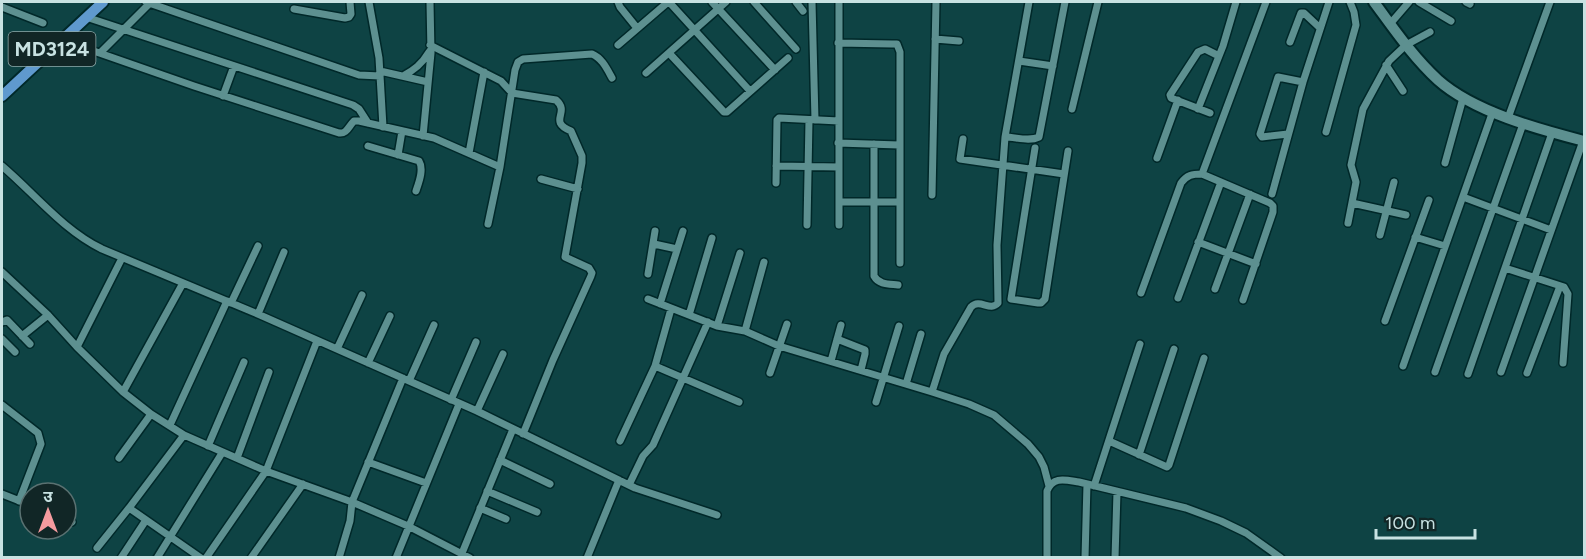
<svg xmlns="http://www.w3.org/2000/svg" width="1586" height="559" viewBox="0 0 1586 559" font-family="Figtree,'Noto Sans Devanagari',sans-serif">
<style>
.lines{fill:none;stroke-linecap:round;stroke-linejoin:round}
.minor-casing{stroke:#002829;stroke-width:10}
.secondary-casing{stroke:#002829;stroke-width:14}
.primary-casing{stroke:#002829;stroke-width:14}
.minor{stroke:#5d9090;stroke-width:7}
.secondary{stroke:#5d9090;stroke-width:10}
.primary{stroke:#5f99ce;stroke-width:10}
.labels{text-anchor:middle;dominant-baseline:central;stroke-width:6;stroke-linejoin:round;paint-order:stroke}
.shield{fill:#112626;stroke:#91aaaa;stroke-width:1.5}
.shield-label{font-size:20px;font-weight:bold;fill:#c8e2e2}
</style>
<rect width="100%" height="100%" fill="#0e4344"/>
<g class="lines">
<defs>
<path id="minor" d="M 146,2 L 359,75 L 380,76
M 369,2 L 379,58 L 383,127
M 618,2 L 620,7 L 637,28
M 669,2 L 750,91
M 712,2 L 775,70
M 754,2 L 796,49
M 796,2 L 803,11
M 812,2 L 815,120
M 839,2 L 839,225
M 1419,2 L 1451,21
M 1466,2 L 1470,4
M 2,7 L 43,23
M 294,9 L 345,18 L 349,17 L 351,14 L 350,2
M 86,17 L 353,105 L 359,109 L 368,123
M 1390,24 L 1409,2
M 935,39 L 959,41
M 62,40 L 194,86 L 339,133 C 347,134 348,127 354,121 L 359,121 L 434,138 L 500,167
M 1290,42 L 1301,13 L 1304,13 L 1320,28
M 838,43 L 892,44 L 897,44 L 900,52 L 900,263
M 430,45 L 501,81 L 512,93 L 556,100 C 571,113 547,121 571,131 L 582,156 L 582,163 L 565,257 L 589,268 L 592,273 L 591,276 L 553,360 L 523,434
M 618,45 L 668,2
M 100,53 L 150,3
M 669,53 L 724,112 L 727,112 L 788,58
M 1019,61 L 1053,66
M 1386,65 L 1403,91
M 380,71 L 428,82
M 646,73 L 726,2
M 403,76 C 414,70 422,64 429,52
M 223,96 L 234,66
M 1072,109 L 1098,2
M 1198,109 L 1223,46 L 1236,2
M 1210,113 L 1171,98 L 1170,95 L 1198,52 L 1205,49 L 1219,56
M 1508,118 L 1550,2
M 1326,132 L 1356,25 L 1354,12 L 1350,2
M 1288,134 L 1262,137 L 1260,134 L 1278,77 L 1303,82
M 423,136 L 431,53 L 430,2
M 1005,137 C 1016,137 1029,142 1039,137 L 1065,2
M 963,139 L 960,159 L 1064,174
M 838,143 L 899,145
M 874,144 L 874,276 C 879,285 889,284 898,285
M 368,146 L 419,161 C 424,169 419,182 416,191
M 1035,148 L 1011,299 L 1038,303 L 1041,303 L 1045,299 L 1068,151
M 469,153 L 484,72
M 398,155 L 402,131
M 1157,158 L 1178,100
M 1445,163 L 1463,98
M 2,166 C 35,194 63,230 102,249 L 260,315 L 477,411 L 635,488 L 717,515
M 776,166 L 839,167
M 1202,174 L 1266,2
M 541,179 L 578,189
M 776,183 L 777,120 L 779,118 L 839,121
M 1272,194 L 1303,82 L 1329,2
M 932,195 L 936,2
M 1463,197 L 1551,230
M 839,202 L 900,202
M 1352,203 L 1406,215
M 1348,223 L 1356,182 L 1351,165 L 1363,109 L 1389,61 L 1406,45 L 1430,32
M 488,224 L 500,167 L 515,70 L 518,62 L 523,59 L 592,54 C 602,58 607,69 612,78
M 807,225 L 809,120
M 1380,235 L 1394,182
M 1415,237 L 1445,246
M 1198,242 L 1256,264
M 654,244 L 677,249
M 1505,268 L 1564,287 L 1568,294 L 1563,363
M 2,272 L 48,315 L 77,347 L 123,392 L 151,414 L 184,435 L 266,471 L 352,502 L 408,526 L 470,558
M 648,274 L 655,231
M 1215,289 L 1250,194
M 1141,293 L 1181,183 C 1187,175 1192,174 1202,174 L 1270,203 L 1273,206 L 1273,212 L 1243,300
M 1178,298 L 1221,182
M 648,299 L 717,326 L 745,331 L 779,346 L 932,392 L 969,404 L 994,415 L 1028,444 L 1039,457 L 1044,467 L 1049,486
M 231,303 L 258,246
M 660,304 L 683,231
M 258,314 L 284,252
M 689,315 L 712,238
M 1385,321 L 1429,200
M 2,322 L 7,320 L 30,344
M 717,326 L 740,253
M 745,331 L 764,262
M 22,336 L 48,315
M 2,339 L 15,352
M 837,339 L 865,350 L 865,354 L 861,370
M 77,347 L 122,258
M 337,349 L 362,295
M 831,361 L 841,325
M 368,363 L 390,316
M 655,366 L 739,402
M 1403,366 L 1493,111
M 1435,372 L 1523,124
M 1501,372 L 1583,141
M 770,373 L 787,324
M 1527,373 L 1560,286
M 1468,374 L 1552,133
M 409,381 L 434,325
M 906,384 L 921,334
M 123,392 L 183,283
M 932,392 L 944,354 L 971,307 C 980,298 990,312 998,303 L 997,245 L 1005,137 L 1029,2
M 451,400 L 476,342
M 876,402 L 899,326
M 2,405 L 38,433 L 41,444 L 19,501
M 477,411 L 503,354
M 170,425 L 227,301
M 620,441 L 655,366 L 671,309
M 1109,441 L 1167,467 L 1169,465 L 1204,358
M 208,446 L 244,362
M 1139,455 L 1174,349
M 119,458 L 151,414
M 237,458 L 269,372
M 500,460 L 550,484
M 368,462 L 426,483
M 629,485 L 643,456 L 653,445 L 708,322
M 1094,486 L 1140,344
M 487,491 L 537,512
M 2,494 L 30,505
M 129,508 L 201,558
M 480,508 L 506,519
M 66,519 L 72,522
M 97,548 L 129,508 L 184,435
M 121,558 L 146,520
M 157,558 L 222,453
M 206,558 L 266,471 L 317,341
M 251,558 L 303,484
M 339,558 L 350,521 L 352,502 L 403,378
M 396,558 L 459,404
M 460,558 L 513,429
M 587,558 L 619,480
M 1047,558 L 1047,491 C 1053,476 1065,480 1079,482 L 1186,508 L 1221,521 L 1246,533 L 1281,558
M 1085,558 L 1087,484
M 1115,558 L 1117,492"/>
<path id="secondary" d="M 1374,2 C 1394,29 1413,57 1438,80 C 1474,112 1538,129 1584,141"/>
<path id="primary" d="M 2,96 L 103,2"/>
</defs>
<!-- minor casing -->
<use href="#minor" class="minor-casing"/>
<!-- secondary casing -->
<use href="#secondary" class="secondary-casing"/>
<!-- primary casing -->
<use href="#primary" class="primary-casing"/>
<!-- minor -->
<use href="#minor" class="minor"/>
<!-- secondary -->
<use href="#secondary" class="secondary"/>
<!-- primary -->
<use href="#primary" class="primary"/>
</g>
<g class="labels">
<!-- shield labels -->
<rect class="shield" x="8.5" y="32" width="87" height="34" rx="4.5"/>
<g class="shield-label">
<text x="52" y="49">MD3124</text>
</g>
</g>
<!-- border -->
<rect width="1586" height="559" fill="none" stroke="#c8e2e2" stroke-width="6"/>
<!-- north arrow -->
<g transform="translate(48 511)"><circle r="28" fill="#112626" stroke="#5a7171" stroke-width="1.5"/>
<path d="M0-4.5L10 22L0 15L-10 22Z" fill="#f59b9f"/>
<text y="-9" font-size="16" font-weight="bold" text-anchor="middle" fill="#c8e2e2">उ</text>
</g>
<!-- scale -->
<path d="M1376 529v9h99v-9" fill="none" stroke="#c8e2e2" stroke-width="3"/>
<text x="1385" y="529" font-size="18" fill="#c8e2e2" stroke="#112626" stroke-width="4.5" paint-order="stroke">100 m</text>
</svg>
